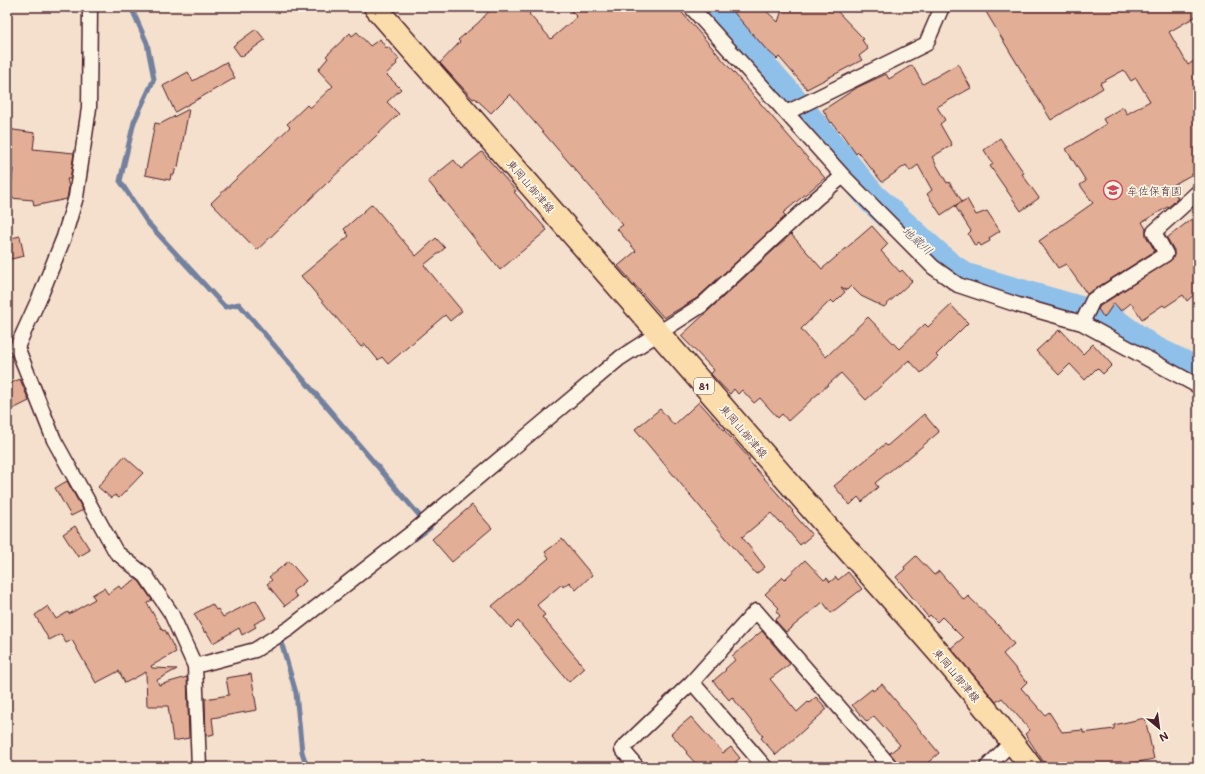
<svg xmlns="http://www.w3.org/2000/svg" width="1205" height="774" viewBox="0 0 1205 774" font-family="Mali,'Klee One',sans-serif">
<style>
.lines{fill:none;stroke-linecap:round;stroke-linejoin:round}
.stream{stroke:#73809e;stroke-width:5}
.river{stroke:#8ec0ea;stroke-width:31}
.building{fill:#e2ae95;stroke:#4a1f2b}
.minor-casing{stroke:#4a1f2b;stroke-width:17}
.primary-casing{stroke:#4a1f2b;stroke-width:25}
.minor{stroke:#fcf5e5;stroke-width:14}
.primary{stroke:#fbddab;stroke-width:22}
.labels{text-anchor:middle;dominant-baseline:central;stroke-width:3.5;stroke-linejoin:round;paint-order:stroke}
.shield{fill:#fcf5e5;stroke:#7f5f63;stroke-width:1}
.shield-label{font-size:10px;font-weight:bold;fill:#4a1f2b}
.street-label{font-size:11px;fill:#4a1f2b;stroke:#fcf5e5}
.poi-label{font-size:11px;fill:#4a1f2b;stroke:#fcf5e5;text-anchor:start}
.water-label{font-size:12px;font-style:italic;fill:#5e4f64;stroke:#fcf5e5}
</style>
<rect width="100%" height="100%" fill="#f4e0cd"/>
<filter id="ink" filterUnits="userSpaceOnUse"><feTurbulence type="fractalNoise" baseFrequency=".025" numOctaves="2"/><feDisplacementMap in="SourceGraphic" scale="8" xChannelSelector="R" yChannelSelector="G"/><feConvolveMatrix kernelMatrix="1 2 1 2 8 2 1 2 1" color-interpolation-filters="sRGB"/></filter>
<g filter="url(#ink)">
<g class="lines">
<!-- stream -->
<path class="stream" d="M 131,7 L 147,43 L 154,79 L 134,122 L 120,181 L 147,222 L 225,307 L 239,304 L 430,528 L 415,539
M 286,638 L 281,641 L 296,693 L 302,752 L 307,767"/>
<!-- river -->
<path class="river" d="M 708,7 L 789,97 L 872,198 L 947,266 L 964,278 L 1109,320 L 1151,350 L 1198,373"/>
</g>
<!-- building -->
<path class="building" d="M 493,7 L 536,7 L 529,14 L 551,39 L 577,17 L 567,7 L 677,7 L 825,178 L 783,213 L 786,216 L 697,298 L 664,318 L 618,266 L 636,251 L 617,229 L 623,225 L 510,94 L 491,113 L 475,98 L 473,99 L 440,63 L 460,42 L 458,40 L 478,23 Z
M 729,7 L 762,7 L 778,22 L 783,7 L 833,7 L 864,39 L 862,40 L 868,49 L 859,56 L 862,60 L 807,89 L 779,57 L 777,59 L 765,48 Z
M 983,7 L 1120,7 L 1123,12 L 1130,7 L 1198,7 L 1198,15 L 1169,32 L 1188,65 L 1198,58 L 1198,171 L 1173,185 L 1177,193 L 1175,194 L 1178,198 L 1171,205 L 1142,222 L 1146,229 L 1146,236 L 1155,251 L 1087,294 L 1066,264 L 1058,268 L 1039,241 L 1093,203 L 1080,185 L 1086,181 L 1066,149 L 1106,124 L 1103,119 L 1123,107 L 1127,114 L 1150,101 L 1136,78 L 1131,81 L 1124,70 L 1100,83 L 1103,88 L 1051,120 Z
M 256,29 L 265,40 L 241,57 L 233,46 Z
M 357,32 L 370,46 L 380,39 L 386,48 L 388,47 L 399,59 L 396,62 L 397,64 L 386,74 L 401,89 L 387,102 L 399,114 L 257,250 L 211,203 L 290,127 L 287,124 L 307,105 L 310,108 L 333,86 L 318,70 L 328,58 L 326,56 L 350,33 L 352,36 Z
M 226,62 L 235,78 L 175,112 L 163,86 L 188,72 L 193,81 Z
M 958,64 L 971,88 L 937,107 L 945,120 L 940,124 L 952,145 L 932,157 L 947,183 L 949,182 L 962,201 L 941,215 L 927,194 L 932,190 L 918,165 L 910,171 L 906,165 L 882,182 L 858,152 L 856,154 L 839,130 L 838,131 L 832,122 L 831,123 L 823,110 L 858,87 L 886,74 L 889,79 L 912,65 L 923,84 Z
M 189,109 L 178,167 L 176,166 L 174,175 L 171,174 L 170,180 L 145,175 L 155,123 L 160,124 Z
M 7,129 L 35,133 L 33,149 L 74,153 L 70,179 L 67,179 L 69,187 L 67,199 L 34,206 L 33,200 L 10,198 L 13,169 L 7,170 Z
M 1000,138 L 1024,173 L 1022,174 L 1039,198 L 1021,211 L 990,166 L 993,164 L 984,150 Z
M 482,152 L 516,191 L 514,192 L 547,230 L 500,270 L 428,181 L 454,160 L 461,169 Z
M 967,199 L 976,215 L 987,211 L 1000,231 L 989,238 L 990,241 L 981,246 L 979,243 L 975,246 L 968,234 L 971,231 L 955,206 Z
M 372,204 L 416,256 L 436,238 L 445,248 L 424,265 L 462,311 L 450,321 L 445,315 L 388,364 L 382,357 L 378,360 L 365,344 L 361,347 L 301,276 L 349,236 L 344,229 Z
M 1198,214 L 1198,291 L 1187,301 L 1183,295 L 1165,307 L 1163,305 L 1142,319 L 1131,303 L 1121,311 L 1114,303 L 1104,318 L 1098,309 L 1100,306 L 1173,258 L 1174,254 L 1174,250 L 1167,238 Z
M 872,226 L 888,244 L 881,251 L 900,272 L 902,270 L 912,281 L 884,307 L 861,296 L 851,286 L 847,290 L 841,287 L 845,292 L 834,303 L 831,300 L 801,329 L 826,357 L 868,317 L 899,349 L 925,324 L 928,327 L 951,305 L 968,323 L 936,355 L 938,357 L 921,373 L 909,360 L 866,400 L 841,373 L 788,421 L 782,414 L 778,418 L 760,398 L 754,403 L 742,390 L 738,394 L 734,389 L 730,394 L 711,374 L 714,370 L 681,336 L 791,234 L 822,269 Z
M 20,236 L 24,256 L 7,260 L 7,239 Z
M 1059,330 L 1060,332 L 1061,330 L 1083,354 L 1093,344 L 1112,365 L 1103,374 L 1097,368 L 1085,380 L 1070,364 L 1059,375 L 1036,351 Z
M 20,379 L 29,401 L 7,412 L 7,385 Z
M 699,402 L 750,459 L 748,460 L 793,511 L 792,512 L 812,535 L 800,545 L 781,522 L 780,523 L 771,513 L 742,537 L 765,567 L 756,574 L 635,429 L 660,409 L 674,425 Z
M 924,414 L 939,432 L 906,460 L 905,459 L 875,483 L 878,487 L 862,502 L 858,497 L 850,505 L 834,486 L 885,444 L 887,446 Z
M 124,456 L 143,473 L 119,498 L 115,495 L 111,498 L 98,487 Z
M 67,481 L 83,510 L 71,516 L 55,488 Z
M 472,505 L 492,528 L 452,562 L 432,539 Z
M 75,526 L 90,550 L 78,557 L 63,534 Z
M 562,539 L 592,575 L 576,590 L 569,582 L 563,587 L 562,584 L 537,605 L 545,615 L 542,617 L 585,668 L 569,682 L 518,621 L 511,628 L 492,606 L 549,558 L 545,552 Z
M 916,556 L 934,575 L 939,571 L 964,600 L 968,596 L 998,625 L 1014,644 L 1003,654 L 1027,682 L 1021,688 L 1045,715 L 1049,712 L 1062,732 L 1083,730 L 1083,733 L 1114,729 L 1114,725 L 1145,718 L 1154,759 L 1133,763 L 1134,767 L 1047,767 L 1025,734 L 1030,730 L 1002,698 L 996,702 L 951,648 L 963,638 L 942,617 L 937,622 L 930,615 L 928,617 L 896,577 L 905,569 L 904,567 Z
M 805,560 L 824,580 L 827,578 L 830,582 L 836,577 L 838,580 L 848,572 L 862,589 L 831,613 L 823,602 L 786,632 L 775,620 L 780,616 L 776,611 L 779,608 L 765,594 L 783,577 L 785,579 Z
M 289,561 L 306,581 L 293,591 L 297,597 L 285,606 L 267,584 L 272,580 L 269,577 Z
M 136,579 L 139,581 L 152,600 L 147,603 L 163,631 L 165,630 L 176,652 L 151,666 L 152,668 L 177,669 L 157,680 L 159,685 L 187,677 L 189,738 L 173,741 L 168,706 L 147,706 L 146,672 L 125,683 L 119,671 L 96,683 L 72,640 L 66,643 L 61,634 L 49,640 L 35,615 L 48,606 L 56,619 L 68,612 L 69,614 L 95,599 L 92,595 L 104,588 L 108,594 L 119,586 L 121,589 Z
M 256,600 L 266,618 L 254,624 L 256,627 L 242,635 L 239,628 L 213,643 L 206,631 L 205,633 L 194,614 L 212,604 L 216,610 L 218,609 L 223,617 Z
M 762,631 L 790,664 L 770,679 L 797,712 L 808,702 L 809,703 L 816,697 L 827,709 L 776,755 L 761,738 L 763,736 L 732,697 L 729,700 L 713,681 L 726,670 L 725,669 L 735,660 L 732,656 Z
M 251,674 L 257,710 L 212,718 L 214,734 L 206,736 L 205,699 L 229,695 L 226,678 Z
M 882,684 L 939,753 L 923,767 L 901,767 L 890,753 L 900,745 L 874,716 L 867,722 L 852,705 L 872,689 L 873,691 Z
M 691,717 L 723,753 L 731,747 L 740,758 L 733,764 L 735,767 L 699,767 L 686,753 L 687,752 L 671,734 Z"/>
<g class="lines">
<defs>
<path id="minor" d="M 90,7 L 89,108 L 76,197 L 64,237 L 42,292 L 17,347 L 54,440 L 116,552 L 146,576 L 171,613 L 195,666 L 199,767
M 691,7 L 843,176 L 933,267 L 958,285 L 1018,305 L 1082,323 L 1198,386
M 786,113 L 926,44 L 942,7
M 1082,323 L 1093,300 L 1166,254 L 1154,232 L 1198,192
M 195,666 L 255,650 L 290,628 L 414,531 L 620,358 L 702,305 L 817,198 L 843,176
M 692,682 L 765,767
M 637,767 L 622,749 L 692,682 L 756,611 L 891,767
M 987,767 L 1012,742"/>
<path id="primary" d="M 375,7 C 517,171 660,334 802,498 C 879,587 961,672 1031,767"/>
</defs>
<!-- minor casing -->
<use href="#minor" class="minor-casing"/>
<!-- primary casing -->
<use href="#primary" class="primary-casing"/>
<!-- minor -->
<use href="#minor" class="minor"/>
<!-- primary -->
<use href="#primary" class="primary"/>
</g>
</g>
<!-- icons -->
<defs>
<symbol id="school-ring" viewBox="-11 -11 22 22"><circle r="9.5" fill="#fcf5e5" stroke="#d1495b" stroke-width="1.5"/><path d="M0-5L7-2L0 1L-7-2ZM-4 1L0 2.5L4 1V4Q0 6-4 4Z" fill="#d1495b"/></symbol>
</defs>
<g fill-rule="evenodd">
<use href="#school-ring" x="1102" y="179" width="22" height="22"/>
</g>
<g class="labels">
<!-- shield labels -->
<rect class="shield" x="694" y="378" width="20" height="16" rx="3"/>
<g class="shield-label">
<text x="704" y="386">81</text>
</g>
<!-- street labels -->
<g class="street-label">
<text transform="translate(531 186) rotate(49)">東岡山御津線</text>
<text transform="translate(744 431) rotate(49)">東岡山御津線</text>
<text transform="translate(957 675) rotate(50)">東岡山御津線</text>
</g>
<!-- poi labels -->
<g class="poi-label">
<text x="1127" y="190">牟佐保育園</text>
</g>
<!-- water labels -->
<g class="water-label">
<text transform="translate(918 240) rotate(42)">地蔵川</text>
</g>
</g>
<!-- margin -->
<rect width="1205" height="774" fill="none" stroke="#fcf5e5" stroke-width="24"/>
<rect x="12" y="12" width="1181" height="750" fill="none" stroke="#4a1f2b" stroke-width="1.5" filter="url(#ink)"/>
<!-- north arrow -->
<g transform="translate(1159 728) rotate(151)" stroke="#fcf5e5" stroke-width="3" paint-order="stroke">
<path d="M0-3L7 15L0 10L-7 15Z" fill="#4a1f2b"/>
<text y="-6" font-size="11" font-weight="bold" text-anchor="middle" fill="#4a1f2b">N</text>
</g>
</svg>
